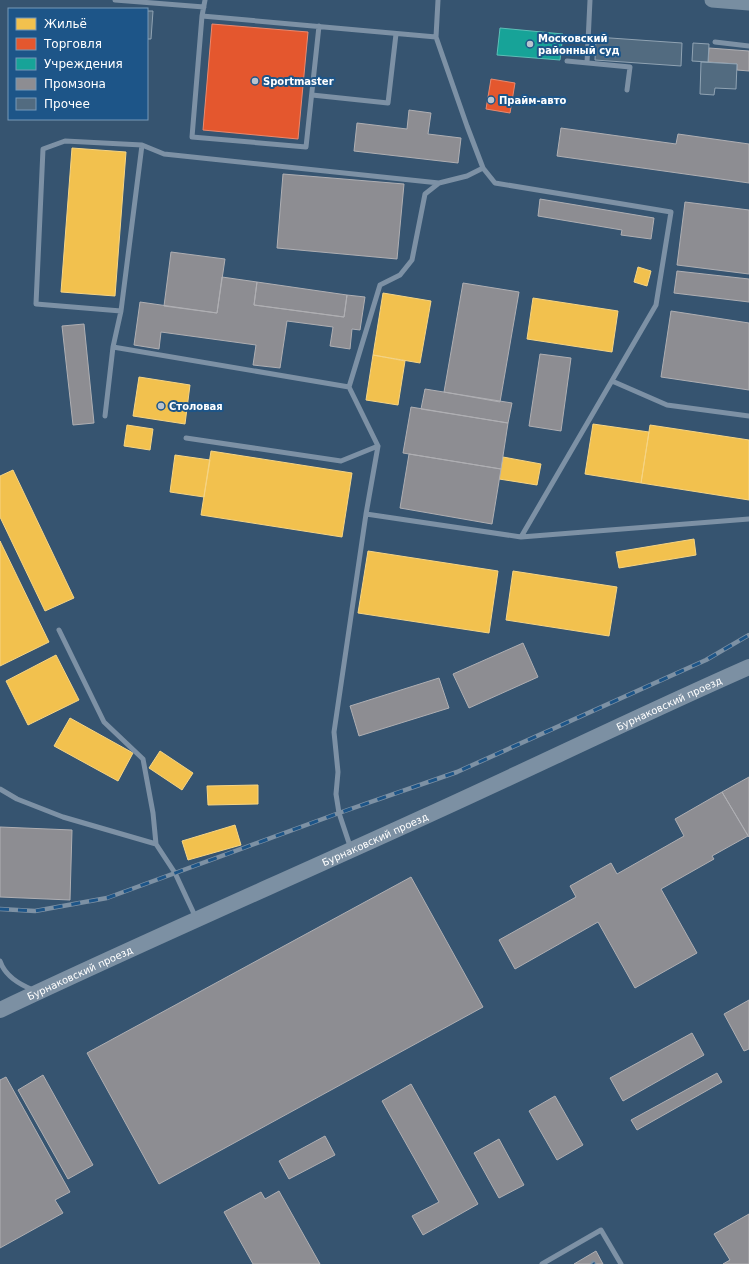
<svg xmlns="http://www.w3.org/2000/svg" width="749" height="1264" viewBox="0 0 749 1264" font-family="'DejaVu Sans',sans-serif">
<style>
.homes{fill:#f2c14e;stroke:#f6d483}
.shops{fill:#e4572e;stroke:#ec896d}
.public{fill:#17a398;stroke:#5dbfb7}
.industry{fill:#8d8d92;stroke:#afafb3}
.building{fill:#526b80;stroke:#90a3b3}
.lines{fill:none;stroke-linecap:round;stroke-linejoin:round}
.lane{stroke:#7d91a5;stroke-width:5}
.secondary{stroke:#788ea1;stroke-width:15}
.primary{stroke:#7c90a3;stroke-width:16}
.rail-casing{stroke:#7d91a4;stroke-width:4.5}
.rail{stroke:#1d5588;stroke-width:3;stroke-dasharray:9;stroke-linecap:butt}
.poi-dot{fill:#b9c3cd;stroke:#1d5588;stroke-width:1.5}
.labels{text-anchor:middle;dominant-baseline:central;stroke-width:4;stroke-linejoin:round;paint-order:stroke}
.poi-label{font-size:10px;font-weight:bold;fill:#fff;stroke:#1d5588;text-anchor:start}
.street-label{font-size:10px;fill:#fff;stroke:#1d5588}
</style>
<rect width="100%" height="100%" fill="#365470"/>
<!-- homes -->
<path class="homes" d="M 72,148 L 126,152 L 115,296 L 61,292 Z
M 638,267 L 651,271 L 647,286 L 634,282 Z
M 383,293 L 431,301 L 420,363 L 373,355 Z
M 533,298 L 618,311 L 612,352 L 527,339 Z
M 373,355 L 405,361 L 398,405 L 366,400 Z
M 139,377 L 190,385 L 185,424 L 133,416 Z
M 593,424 L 649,432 L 641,483 L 585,474 Z
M 127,425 L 153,429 L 150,450 L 124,446 Z
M 650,425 L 749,440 L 749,500 L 641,483 Z
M 211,451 L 352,473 L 342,537 L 201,515 Z
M 175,455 L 210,460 L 204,497 L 170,492 Z
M 503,457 L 541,464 L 537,485 L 499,479 Z
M 13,470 L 74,598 L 45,611 L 0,517 L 0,476 Z
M 694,539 L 696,555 L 619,568 L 616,552 Z
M 0,541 L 49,642 L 0,666 Z
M 368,551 L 498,571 L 489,633 L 358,613 Z
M 513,571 L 617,587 L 609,636 L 506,620 Z
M 56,655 L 79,700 L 28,725 L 6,681 Z
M 70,718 L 133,753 L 118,781 L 54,746 Z
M 160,751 L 193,773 L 182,790 L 149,768 Z
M 258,785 L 258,804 L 208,805 L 207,786 Z
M 235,825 L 241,845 L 188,860 L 182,841 Z"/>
<!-- shops -->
<path class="shops" d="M 212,24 L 308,32 L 298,139 L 203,130 Z
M 491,79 L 515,83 L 510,113 L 486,109 Z"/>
<!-- public -->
<path class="public" d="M 500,28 L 563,34 L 560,60 L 497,55 Z"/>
<!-- industry -->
<path class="industry" d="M 709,48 L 749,51 L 749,71 L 737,70 L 737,64 L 708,62 Z
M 409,110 L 431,113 L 428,134 L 461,138 L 458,163 L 354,151 L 357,123 L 407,129 Z
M 561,128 L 676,144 L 678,134 L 749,144 L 749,183 L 557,156 Z
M 283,174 L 404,184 L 397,259 L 277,248 Z
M 540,199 L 654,218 L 651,239 L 621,235 L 622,230 L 538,216 Z
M 685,202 L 749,210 L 749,274 L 677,265 Z
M 171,252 L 225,259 L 217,313 L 164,306 Z
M 677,271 L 749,279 L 749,302 L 674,293 Z
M 222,277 L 257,282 L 254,305 L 344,317 L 347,295 L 365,297 L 360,330 L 352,329 L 350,349 L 330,346 L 333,327 L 287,321 L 280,368 L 253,365 L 256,345 L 161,332 L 159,349 L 134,345 L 140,302 L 217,313 Z
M 257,282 L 347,295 L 344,317 L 254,305 Z
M 463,283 L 519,292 L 500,402 L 444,392 Z
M 671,311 L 749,323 L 749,390 L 661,377 Z
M 84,324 L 94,423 L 73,425 L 62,326 Z
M 540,354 L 571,358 L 561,431 L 529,426 Z
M 425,389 L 512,403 L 508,423 L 421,409 Z
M 411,407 L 508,423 L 501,469 L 403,453 Z
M 409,454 L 501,469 L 492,524 L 400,508 Z
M 523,643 L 538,677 L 469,708 L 453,674 Z
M 439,678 L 449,708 L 359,736 L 350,706 Z
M 749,777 L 749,837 L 722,792 Z
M 722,792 L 748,836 L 712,856 L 714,859 L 661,889 L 697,953 L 635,988 L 598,922 L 515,969 L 499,940 L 576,897 L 570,886 L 611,863 L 617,874 L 684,836 L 675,819 Z
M 0,827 L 72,830 L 70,900 L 0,897 Z
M 411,877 L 483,1007 L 159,1184 L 87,1053 Z
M 749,1000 L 749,1049 L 744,1051 L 724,1014 Z
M 692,1033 L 704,1055 L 623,1101 L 610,1078 Z
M 717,1073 L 722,1082 L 637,1130 L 631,1120 Z
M 43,1075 L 93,1165 L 68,1179 L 18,1090 Z
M 6,1077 L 70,1192 L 55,1200 L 63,1213 L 0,1248 L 0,1080 Z
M 411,1084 L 478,1204 L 423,1235 L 412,1216 L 439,1202 L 382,1101 Z
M 555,1096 L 583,1145 L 557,1160 L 529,1111 Z
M 325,1136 L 335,1155 L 289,1179 L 279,1161 Z
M 499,1139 L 524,1185 L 499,1198 L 474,1153 Z
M 279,1191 L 320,1264 L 253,1264 L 224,1212 L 261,1192 L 265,1199 Z
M 749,1214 L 749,1264 L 723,1264 L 730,1260 L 714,1234 Z
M 596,1251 L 603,1264 L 574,1264 Z"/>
<!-- building -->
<path class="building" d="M 147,11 L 153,11 L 151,39 L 147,39 Z
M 596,37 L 682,43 L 681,66 L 595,60 Z
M 693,43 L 709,44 L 708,62 L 692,61 Z
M 701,62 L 737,64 L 736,89 L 715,88 L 714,95 L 700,94 Z"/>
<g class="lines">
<!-- lane -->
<path class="lane" d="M 115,0 L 204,7
M 205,0 L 202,16 L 436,37
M 438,0 L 436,37 L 467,126 L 483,168 L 495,183 L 671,212 L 656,305 L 521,537 L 366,514 L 378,446 L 349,387 L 380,285 L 400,275 L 412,260 L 425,194 L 439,183 L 467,176 L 483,168
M 202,16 L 192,137 L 306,147 L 319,26
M 715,42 L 749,46
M 567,61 L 630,67 L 627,90
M 587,63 L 590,0
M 312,95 L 388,103 L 396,34
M 142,145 L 121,311 L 113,347 L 349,387
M 121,311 L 36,304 L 43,149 L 65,141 L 142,145 L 164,154 L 439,183
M 612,381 L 667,405 L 749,416
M 105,416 L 113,347
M 186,438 L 341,461 L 378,446
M 521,537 L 749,519
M 59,630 L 104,722 L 143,759 L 153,813 L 156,844
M 0,789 L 17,799 L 63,817 L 156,844 L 175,873 L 196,918
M 351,849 L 339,813 L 336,794 L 338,772 L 334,732 L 366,514
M 0,961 C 5,976 19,984 33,990
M 542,1264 L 601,1230 L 621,1264"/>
<!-- secondary -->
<path class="secondary" d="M 712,0 L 749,3"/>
<!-- primary -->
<path class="primary" id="s1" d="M 0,1010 C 141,943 284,881 426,816 C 534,767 640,715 749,667"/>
<defs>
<path id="rail" d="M 0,909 L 35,911 L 107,898 L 339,813 L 457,772 L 706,660 L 749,635
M 593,1263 L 594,1264"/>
</defs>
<!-- rail casing -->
<use href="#rail" class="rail-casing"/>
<!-- rail -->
<use href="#rail" class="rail"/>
</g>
<!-- markers -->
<g class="poi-dot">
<circle cx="530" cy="44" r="4"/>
<circle cx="255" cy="81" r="4"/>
<circle cx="491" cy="100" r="4"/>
<circle cx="161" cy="406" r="4"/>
</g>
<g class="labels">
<!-- poi labels -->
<g class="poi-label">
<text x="538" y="38">Московский<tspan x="538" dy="12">районный суд</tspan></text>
<text x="263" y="81">Sportmaster</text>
<text x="499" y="100">Прайм-авто</text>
<text x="169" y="406">Столовая</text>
</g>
<!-- street labels -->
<g class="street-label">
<text stroke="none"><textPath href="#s1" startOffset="736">Бурнаковский проезд</textPath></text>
<text stroke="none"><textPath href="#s1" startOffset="412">Бурнаковский проезд</textPath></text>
<text stroke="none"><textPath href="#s1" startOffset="88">Бурнаковский проезд</textPath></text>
</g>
</g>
<!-- legend -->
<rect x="8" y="8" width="140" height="112" fill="#1d5588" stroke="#7799b8"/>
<rect x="16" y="18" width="20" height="12" fill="#f2c14e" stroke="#7799b8"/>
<text x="44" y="28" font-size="12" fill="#ffffff">Жильё</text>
<rect x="16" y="38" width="20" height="12" fill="#e4572e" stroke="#7799b8"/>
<text x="44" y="48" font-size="12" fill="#ffffff">Торговля</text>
<rect x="16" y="58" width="20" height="12" fill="#17a398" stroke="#7799b8"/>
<text x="44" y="68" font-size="12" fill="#ffffff">Учреждения</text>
<rect x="16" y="78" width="20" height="12" fill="#8d8d92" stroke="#7799b8"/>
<text x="44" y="88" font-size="12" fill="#ffffff">Промзона</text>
<rect x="16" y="98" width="20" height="12" fill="#526b80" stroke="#7799b8"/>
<text x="44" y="108" font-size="12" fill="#ffffff">Прочее</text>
</svg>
